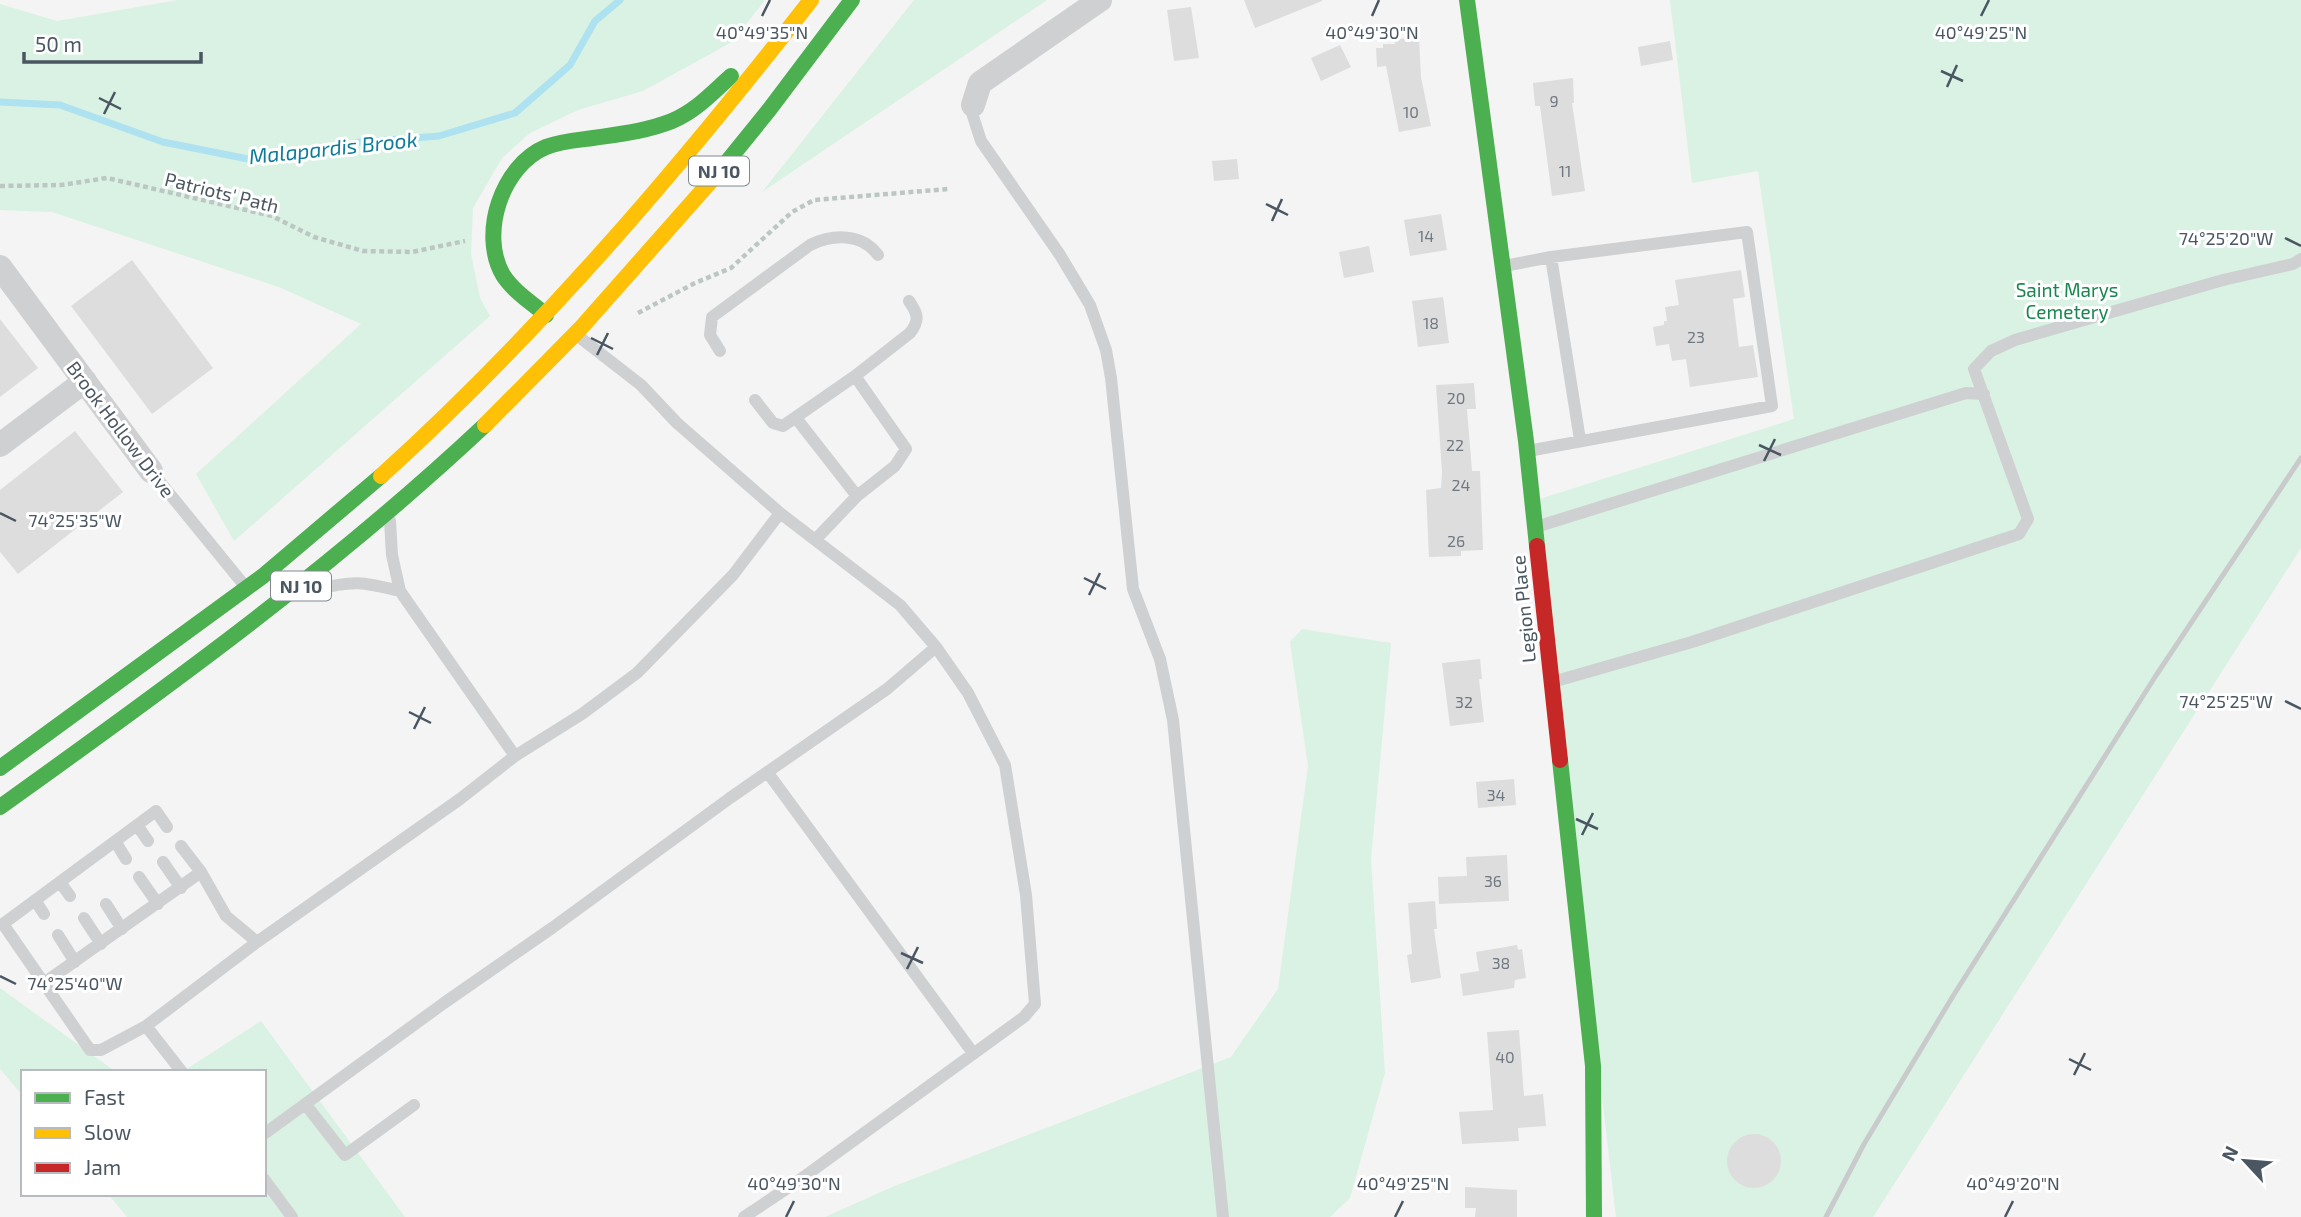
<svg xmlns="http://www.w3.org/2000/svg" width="2301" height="1217" viewBox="0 0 2301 1217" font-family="'Exo 2',sans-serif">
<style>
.green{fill:#d9f2e3}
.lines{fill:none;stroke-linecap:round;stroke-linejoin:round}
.stream{stroke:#aee2f0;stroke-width:7}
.building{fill:#ddddde}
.path{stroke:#bcc7c4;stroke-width:4.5;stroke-dasharray:5 3.5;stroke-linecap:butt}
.lane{stroke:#ced0d2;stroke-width:12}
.street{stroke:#ced0d2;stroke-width:24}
.fast{stroke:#4caf50;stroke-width:16}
.slow{stroke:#ffc107;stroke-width:16}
.jam{stroke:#c62828;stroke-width:16}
.rail{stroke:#c9cacc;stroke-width:5}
.ticks{fill:none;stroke:#4a5661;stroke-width:2.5}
.labels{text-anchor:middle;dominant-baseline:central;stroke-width:6;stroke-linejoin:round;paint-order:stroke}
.number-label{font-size:16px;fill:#707881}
.shield{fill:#fff;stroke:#808990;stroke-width:2}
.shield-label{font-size:18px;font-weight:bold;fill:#4a5661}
.street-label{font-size:19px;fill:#4a5661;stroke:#fff}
.park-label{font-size:19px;fill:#17864f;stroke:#fff}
.water-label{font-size:21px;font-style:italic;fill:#0c7c9b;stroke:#fff}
.ticks-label{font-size:18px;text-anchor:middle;fill:#4a5661;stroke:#fff;stroke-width:6;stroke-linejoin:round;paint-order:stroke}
</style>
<rect width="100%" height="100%" fill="#f4f4f4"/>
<!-- green -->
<path class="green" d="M 178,0 L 765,0 L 732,42 L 643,91 L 578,110 L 530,133 L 502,158 L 473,208 L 471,254 L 480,298 L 490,316 L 234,541 L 196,474 L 361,324 L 279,287 L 52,212 L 0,210 L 0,4 L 57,21 Z
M 914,0 L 1047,0 L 762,192 Z
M 1670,0 L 2301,0 L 2301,548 L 1873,1217 L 1616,1217 L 1555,690 L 1536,500 L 1794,419 L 1758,171 L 1692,183 Z
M 1302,629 L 1391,643 L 1371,859 L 1385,1073 L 1350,1198 L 1330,1217 L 825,1217 L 892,1187 L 1231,1057 L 1278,989 L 1308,766 L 1290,642 Z
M 0,988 L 116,1072 L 23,1072 L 23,1096 L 0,1069 Z
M 261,1021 L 405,1217 L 127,1217 L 108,1194 L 264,1194 L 264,1072 L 182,1072 Z"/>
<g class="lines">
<!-- stream -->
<path class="stream" d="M 0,102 L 60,105 L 163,142 L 253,160 L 361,142 L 439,136 L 515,113 L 570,65 L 595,21 L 620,0"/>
</g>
<!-- building -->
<path class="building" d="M 1244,0 L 1322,0 L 1322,1 L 1255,28 Z
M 1191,7 L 1199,58 L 1174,61 L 1167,10 Z
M 1419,38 L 1421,77 L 1431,126 L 1399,132 L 1386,66 L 1377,67 L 1376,48 L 1383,48 L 1383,44 L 1395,44 L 1394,39 Z
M 1670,41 L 1673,60 L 1641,66 L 1638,47 Z
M 1340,45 L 1351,67 L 1321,81 L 1311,58 Z
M 1573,78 L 1574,103 L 1572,103 L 1585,191 L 1552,196 L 1540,106 L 1535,106 L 1533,83 Z
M 1237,159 L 1239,179 L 1214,181 L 1212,161 Z
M 1441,214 L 1447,250 L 1410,256 L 1404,220 Z
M 1369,246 L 1374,272 L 1344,278 L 1339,252 Z
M 132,260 L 213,368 L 152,414 L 71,306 Z
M 1741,270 L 1745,297 L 1733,299 L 1739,347 L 1753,345 L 1758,377 L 1690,387 L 1686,359 L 1672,361 L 1669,344 L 1656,346 L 1653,327 L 1664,325 L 1664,321 L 1667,321 L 1665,307 L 1679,305 L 1675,280 Z
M 1443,297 L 1449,343 L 1418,347 L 1412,301 Z
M 0,319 L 38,368 L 0,397 Z
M 1474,383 L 1476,409 L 1467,409 L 1472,471 L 1480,471 L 1483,550 L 1461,551 L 1461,556 L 1429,557 L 1426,490 L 1441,488 L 1442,472 L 1436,385 Z
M 75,431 L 123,492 L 18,574 L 0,552 L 0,490 Z
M 1480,659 L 1482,679 L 1479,679 L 1484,722 L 1450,726 L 1442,663 Z
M 1514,779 L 1516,805 L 1478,808 L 1476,782 Z
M 1507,855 L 1509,901 L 1439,904 L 1438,877 L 1467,876 L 1466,857 Z
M 1435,901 L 1437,929 L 1434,929 L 1441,978 L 1411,983 L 1407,955 L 1412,954 L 1408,903 Z
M 1517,945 L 1518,950 L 1522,949 L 1526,978 L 1515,980 L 1514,988 L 1463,996 L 1460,974 L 1479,971 L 1476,952 Z
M 1519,1030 L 1524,1096 L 1543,1094 L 1546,1126 L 1518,1128 L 1519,1141 L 1462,1144 L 1459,1112 L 1493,1110 L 1487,1032 Z
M1727 1161a27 27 0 1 1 54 0a27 27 0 1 1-54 0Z
M 1465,1187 L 1517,1190 L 1517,1217 L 1475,1217 L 1476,1208 L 1465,1208 Z"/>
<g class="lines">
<!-- path -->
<path class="path" d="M 0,186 L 61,185 L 107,178 L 272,216 L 314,237 L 363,251 L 412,252 L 465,241
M 638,313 L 695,283 L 731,268 L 792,212 L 814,200 L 948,189"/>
<!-- lane -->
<path class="lane" d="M 973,105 L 972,113 L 981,141 L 1060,255 L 1090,305 L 1106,350 L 1111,378 L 1133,589 L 1160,659 L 1173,720 L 1223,1217
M 1551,257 L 1580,440
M 1504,266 L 1551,257 L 1747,232 L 1772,406 L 1528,451
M 578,336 L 641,385 L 677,423 L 780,513
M 720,351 L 710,335 L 712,317 L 810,245 C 833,234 862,233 878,255
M 755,400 L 773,423 L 783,426 L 855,376
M 796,418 L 857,496
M 151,471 L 244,585
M 390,521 L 392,555 L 400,591 L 515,756
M 1539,526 L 1966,393 L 1984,394
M 815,540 L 857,496 L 895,466 L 906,449 L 855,376 L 910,333 C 920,320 918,314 909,301
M 315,590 C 354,580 362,582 400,591
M 1556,681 L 1692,642 L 2019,534 L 2028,519 L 1974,369 L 1991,351 L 2015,340 L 2223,280 L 2293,264 L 2301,259
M 768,773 L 973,1053
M 137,825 L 148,841
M 115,841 L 126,859
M 181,846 L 201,872 L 226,916 L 257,942
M 163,862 L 181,888
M 139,877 L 158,904
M 60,882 L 70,896
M 35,900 L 44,914
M 106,904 L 122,929
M 84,918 L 101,944
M 58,935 L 75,962
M 44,983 L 201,872
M 146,1026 L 101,1050 L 90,1050 L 3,924 L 156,811 L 167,827
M 182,1072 L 146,1026 L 257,942 L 460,799 L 515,756 L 582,714 L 637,673 L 733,575 L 780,513 L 900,605 L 936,647 L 968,693 L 1005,765 L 1026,895 L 1035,1004 L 1024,1017 L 798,1181 L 744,1217
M 306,1105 L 345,1155 L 414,1105
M 264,1134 L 444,1003 L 552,928 L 730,798 L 887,689 L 936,647
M 264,1179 L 292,1217"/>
<!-- street -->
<path class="street" d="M 973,105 L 980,83 L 1100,0
M 0,267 L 151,471
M 0,445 L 85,381"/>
<!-- fast -->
<path class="fast" d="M 1467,0 L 1526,441 L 1537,546
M 718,173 L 769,110 L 852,0
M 546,315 C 532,303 513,291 503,275 C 479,234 502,165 546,147 C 561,141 578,140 593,138 C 620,134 647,131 672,121 C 696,111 712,93 731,76
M 1560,760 L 1593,1066 L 1594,1217
M 0,768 L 263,576 L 381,476
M 0,807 C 168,687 335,566 485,425"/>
<!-- slow -->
<path class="slow" d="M 485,425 L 580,329 L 718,173
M 381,476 C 540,332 679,169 811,0"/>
<!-- jam -->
<path class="jam" d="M 1537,546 L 1560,760"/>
<!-- rail -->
<path class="rail" d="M 1826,1217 L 1864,1144 L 1953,996 L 2155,677 L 2301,458"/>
</g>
<!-- ticks -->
<path class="ticks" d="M 762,16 L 770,0M 1372,16 L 1379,0M 1981,16 L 1989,0M 1941,71 L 1963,81M 1947,87 L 1957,65M 99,98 L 121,109M 104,114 L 115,92M 1266,204 L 1288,215M 1272,221 L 1282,199M 2285,238 L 2301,246M 591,338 L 613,349M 597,355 L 608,333M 1759,445 L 1781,455M 1764,461 L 1775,439M 0,513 L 16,521M 1084,578 L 1106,589M 1089,595 L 1100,573M 2285,701 L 2301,709M 409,712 L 431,723M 414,729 L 425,707M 1576,819 L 1598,829M 1582,835 L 1593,813M 901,953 L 923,963M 907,969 L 918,947M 0,976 L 16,984M 2069,1059 L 2091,1070M 2074,1075 L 2085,1053M 786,1217 L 794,1201M 1395,1217 L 1403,1201M 2005,1217 L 2013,1201"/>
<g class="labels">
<!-- number labels -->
<g class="number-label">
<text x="1554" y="100">9</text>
<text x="1411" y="111">10</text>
<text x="1565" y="170">11</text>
<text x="1426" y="235">14</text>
<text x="1431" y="322">18</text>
<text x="1696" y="336">23</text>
<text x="1456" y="397">20</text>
<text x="1455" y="444">22</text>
<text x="1461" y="484">24</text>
<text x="1456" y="540">26</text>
<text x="1464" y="701">32</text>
<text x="1496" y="794">34</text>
<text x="1493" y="880">36</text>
<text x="1501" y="962">38</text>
<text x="1505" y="1056">40</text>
</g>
<!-- shield labels -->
<g class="shield">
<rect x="689" y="156.5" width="60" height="29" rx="5"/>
<rect x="271" y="571.5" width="60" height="29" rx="5"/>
</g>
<g class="shield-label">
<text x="719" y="171">NJ 10</text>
<text x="301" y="586">NJ 10</text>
</g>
<!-- street labels -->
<g class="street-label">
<text transform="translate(222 192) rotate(14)">Patriots' Path</text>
<text transform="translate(121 429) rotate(53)">Brook Hollow Drive</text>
<text transform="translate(1523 609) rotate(-96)">Legion Place</text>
</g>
<!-- park labels -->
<g class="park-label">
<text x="2067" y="289">Saint Marys<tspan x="2067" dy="22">Cemetery</tspan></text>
</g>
<!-- water labels -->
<g class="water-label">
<text transform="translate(333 147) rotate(-6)">Malapardis Brook</text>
</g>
</g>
<g class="ticks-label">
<text x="762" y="39">40°49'35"N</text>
<text x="1372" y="39">40°49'30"N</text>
<text x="1981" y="39">40°49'25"N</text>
<text x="2226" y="245">74°25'20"W</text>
<text x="75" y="527">74°25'35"W</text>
<text x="2226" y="708">74°25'25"W</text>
<text x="75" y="990">74°25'40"W</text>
<text x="794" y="1190">40°49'30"N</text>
<text x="1403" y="1190">40°49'25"N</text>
<text x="2013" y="1190">40°49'20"N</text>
</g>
<!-- legend -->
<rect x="21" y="1070" width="245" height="126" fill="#ffffff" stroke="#b7bbc0" stroke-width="2"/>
<rect x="35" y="1093" width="35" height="10" fill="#4caf50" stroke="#b7bbc0" stroke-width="2"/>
<text x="84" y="1105" font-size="21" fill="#4a5661">Fast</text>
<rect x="35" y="1128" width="35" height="10" fill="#ffc107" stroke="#b7bbc0" stroke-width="2"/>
<text x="84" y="1140" font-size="21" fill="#4a5661">Slow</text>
<rect x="35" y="1163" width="35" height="10" fill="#c62828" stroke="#b7bbc0" stroke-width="2"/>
<text x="84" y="1175" font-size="21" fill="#4a5661">Jam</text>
<!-- north arrow -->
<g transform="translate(2245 1161) rotate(296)" stroke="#ffffff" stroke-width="5" paint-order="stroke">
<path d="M0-5L12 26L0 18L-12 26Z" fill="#4a5661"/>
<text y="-10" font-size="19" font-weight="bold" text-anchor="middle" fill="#4a5661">N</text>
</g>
<!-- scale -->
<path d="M24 52v10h177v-10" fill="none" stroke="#4a5661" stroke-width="3.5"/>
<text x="35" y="52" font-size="21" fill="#4a5661" stroke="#ffffff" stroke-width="5" paint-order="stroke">50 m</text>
</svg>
